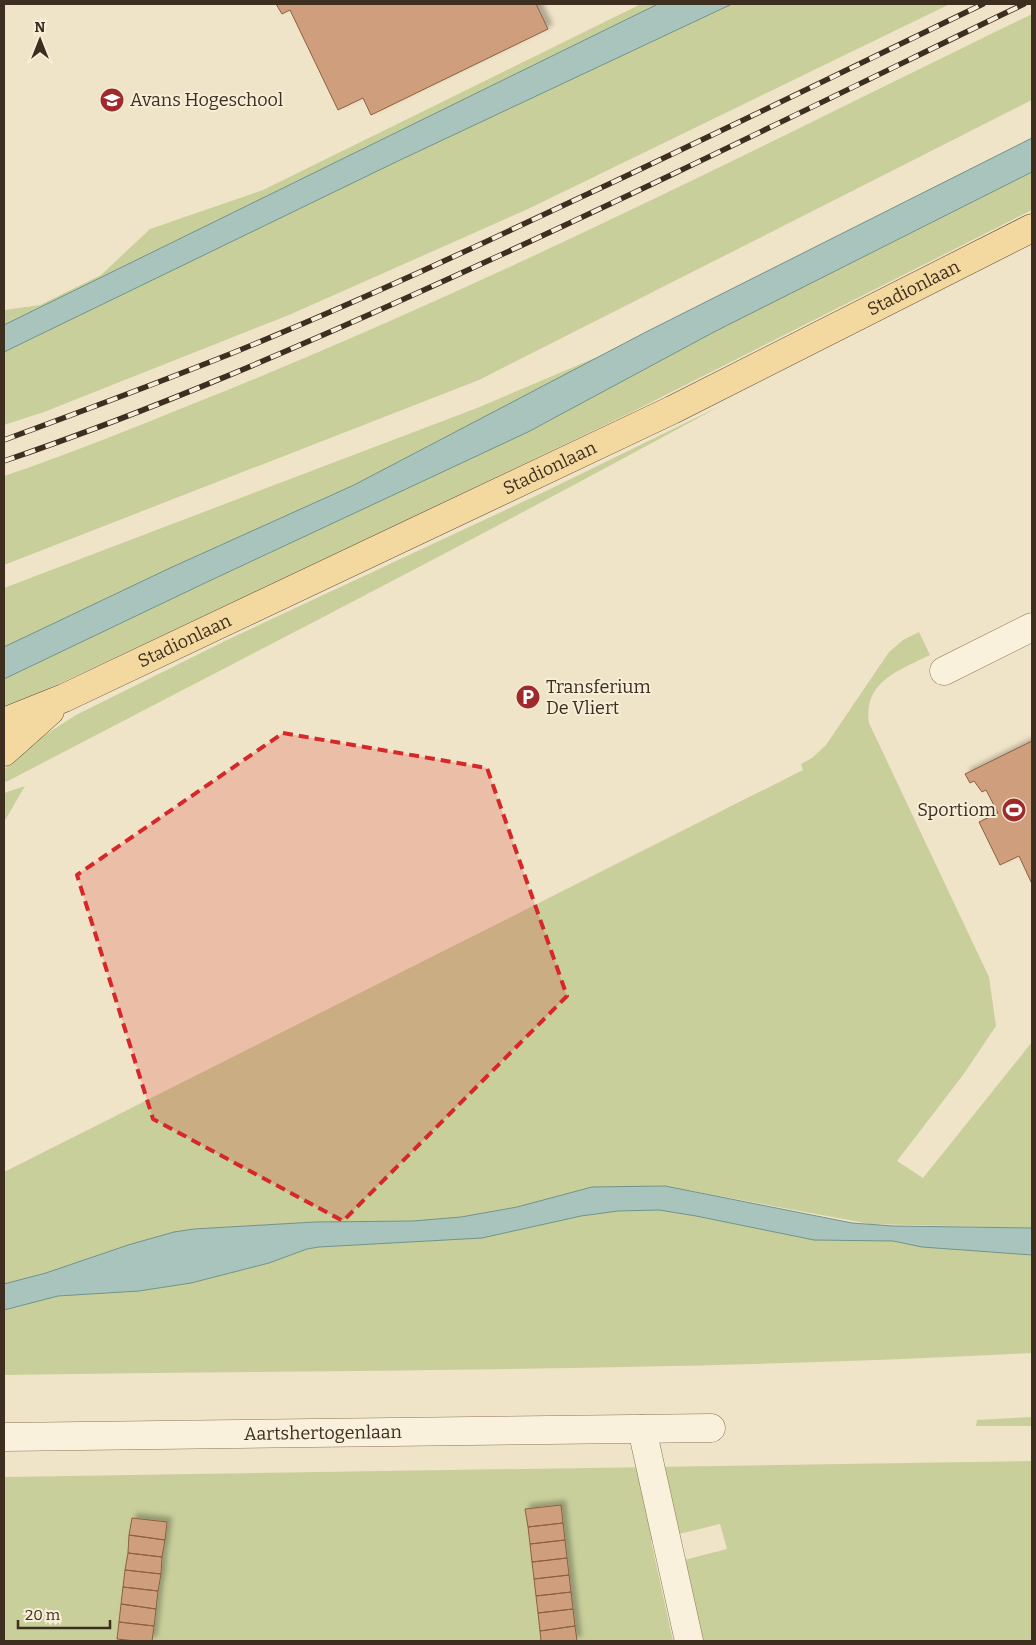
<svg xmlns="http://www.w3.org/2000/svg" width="1036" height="1645" viewBox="0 0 1036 1645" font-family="Bitter,serif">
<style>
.green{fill:#c9cf9b}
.water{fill:#a9c4bc;stroke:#6f938a}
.building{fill:#cf9f7d;stroke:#8d5f41;filter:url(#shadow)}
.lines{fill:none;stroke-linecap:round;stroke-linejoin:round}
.minor-casing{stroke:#8d765c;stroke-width:29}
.major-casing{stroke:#5b4430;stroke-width:29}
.minor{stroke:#faf1dc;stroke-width:28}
.major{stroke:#f3d9a0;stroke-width:28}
.rail-casing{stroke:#3d2e20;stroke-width:5.5}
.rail{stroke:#f7eed8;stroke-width:4;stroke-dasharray:11;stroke-linecap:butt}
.marked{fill:#d62828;fill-opacity:0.2;stroke:#d62828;stroke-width:4;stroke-dasharray:10 6;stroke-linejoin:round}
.labels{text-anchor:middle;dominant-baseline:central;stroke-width:4;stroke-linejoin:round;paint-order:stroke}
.poi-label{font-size:18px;fill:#3d2e20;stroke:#f7eed8;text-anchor:start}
.street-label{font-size:18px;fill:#3d2e20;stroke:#f7eed8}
</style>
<defs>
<filter id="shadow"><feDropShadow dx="4.5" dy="-4.5" stdDeviation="2.5" flood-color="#0004"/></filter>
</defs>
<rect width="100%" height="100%" fill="#f0e4c8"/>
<!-- green -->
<path class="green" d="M 641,4 L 658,4 L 4,325 L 4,310 L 40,305 L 101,275 L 150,229 L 263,190 Z
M 732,4 L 950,4 L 528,209 L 289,315 L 44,412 L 4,425 L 4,352 L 398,161 Z
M 1032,14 L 1032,100 L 479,380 L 4,565 L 4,476 C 72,453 138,426 205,399 C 488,286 759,147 1032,14 Z
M 1032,172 L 1032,210 L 630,413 L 234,603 L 4,709 L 4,679 L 205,583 L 528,432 L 714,332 Z
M 609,352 L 354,485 L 170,568 L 4,647 L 4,588 L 477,408 Z
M 720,406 C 484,535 244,658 6,782 L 4,780 L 4,770 L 26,747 L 76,715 L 229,639 L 544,492 Z
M 919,632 L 930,655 C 900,670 863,681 869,723 L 989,977 L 996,1026 L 963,1075 L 897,1161 L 923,1178 L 1032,1042 L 1032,1228 L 870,1224 L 665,1186 L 627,1186 L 461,1217 L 413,1221 L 315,1222 L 194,1229 C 142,1237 95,1259 45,1274 C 32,1278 18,1281 4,1284 L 4,1172 L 803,770 L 801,764 L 812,758 L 826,745 L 889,652 L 903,640 Z
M 25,786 L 4,822 L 4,793 Z
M 659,1210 L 696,1216 L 814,1240 L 893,1241 L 922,1247 L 1032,1255 L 1032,1353 C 690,1371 347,1370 4,1375 L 4,1310 L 58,1296 L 139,1291 L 191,1283 L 269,1263 L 307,1249 L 319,1247 L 482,1238 L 581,1216 L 618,1211 Z
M 1032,1417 L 1032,1426 L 976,1426 L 977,1420 Z
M 1032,1461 L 1032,1641 L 700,1641 L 684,1560 L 727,1549 L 720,1524 L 651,1541 L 673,1641 L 4,1641 L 4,1477 Z"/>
<!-- water -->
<path class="water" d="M 658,4 L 732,4 L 398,161 L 4,352 L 4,325 Z
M 1032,138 L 1032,172 L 714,332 L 528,432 L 205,583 L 4,679 L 4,647 L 170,568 L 354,485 L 646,332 Z
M 665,1186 L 852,1223 L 893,1226 L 1032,1228 L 1032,1255 L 922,1247 L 893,1241 L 814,1240 L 696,1216 L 659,1210 L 618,1211 L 581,1216 L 482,1238 L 319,1247 L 307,1249 L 269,1263 L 191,1283 L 139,1291 L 58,1296 L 4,1310 L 4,1284 L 46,1273 L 128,1245 L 174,1232 L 194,1229 L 315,1222 L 413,1221 L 461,1217 L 517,1207 L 592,1187 Z"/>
<!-- building -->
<path class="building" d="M 276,4 L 536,4 L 548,29 L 371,115 L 363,98 L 338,110 L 290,10 L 282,14 Z
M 1032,741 L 1032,884 L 1019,856 L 1000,865 L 979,822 L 998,813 L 986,790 L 982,792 L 974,781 L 970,783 L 965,774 Z
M 561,1505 L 563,1523 L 528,1527 L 525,1509 Z
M 132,1518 L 167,1522 L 165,1540 L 129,1535 Z
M 563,1523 L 565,1540 L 530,1544 L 528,1527 Z
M 129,1535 L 165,1540 L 162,1557 L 128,1553 Z
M 565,1540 L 567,1558 L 532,1562 L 530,1544 Z
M 128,1553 L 162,1557 L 161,1574 L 125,1570 Z
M 567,1558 L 569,1575 L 534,1579 L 532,1562 Z
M 125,1570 L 161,1574 L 158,1591 L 123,1587 Z
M 569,1575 L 571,1592 L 536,1596 L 534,1579 Z
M 123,1587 L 158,1591 L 156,1609 L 121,1604 Z
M 571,1592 L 573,1609 L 538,1613 L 536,1596 Z
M 121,1604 L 156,1609 L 154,1626 L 119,1622 Z
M 573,1609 L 575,1626 L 540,1631 L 538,1613 Z
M 119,1622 L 154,1626 L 152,1641 L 136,1641 L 117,1639 Z
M 575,1626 L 577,1641 L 541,1641 L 540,1631 Z"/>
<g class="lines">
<defs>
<g id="minor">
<path d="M 944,671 L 1032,627"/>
<path d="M 642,1429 L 689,1641"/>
<path id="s1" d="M 4,1437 L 711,1428"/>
</g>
<g id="major">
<path id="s2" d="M 4,722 L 64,698 L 672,410 L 1032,228"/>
<path d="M 4,752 L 50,711"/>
</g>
</defs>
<!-- minor casing -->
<use href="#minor" class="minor-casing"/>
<!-- major casing -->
<use href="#major" class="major-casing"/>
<!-- minor -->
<use href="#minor" class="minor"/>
<!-- major -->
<use href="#major" class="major"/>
<defs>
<path id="rail" d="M 4,440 C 80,412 155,384 230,354 C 364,300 494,238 624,177 C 744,120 864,62 983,4
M 4,461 C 154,410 301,346 446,280 C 640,192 832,97 1024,4"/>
</defs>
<!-- rail casing -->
<use href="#rail" class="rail-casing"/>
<!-- rail -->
<use href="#rail" class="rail"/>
</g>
<!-- marked area -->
<path class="marked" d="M 283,733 L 487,768 L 567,996 L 343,1221 L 153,1119 L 77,875 Z"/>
<!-- icons -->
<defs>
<symbol id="university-disc" viewBox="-11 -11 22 22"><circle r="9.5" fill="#9e2a2b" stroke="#f7eed8"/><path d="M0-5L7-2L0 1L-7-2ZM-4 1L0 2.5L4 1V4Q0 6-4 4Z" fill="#fff"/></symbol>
<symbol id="parking-disc" viewBox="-11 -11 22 22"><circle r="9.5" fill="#9e2a2b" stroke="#f7eed8"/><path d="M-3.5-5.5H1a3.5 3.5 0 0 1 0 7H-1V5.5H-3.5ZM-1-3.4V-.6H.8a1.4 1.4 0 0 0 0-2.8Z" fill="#fff"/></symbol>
<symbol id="stadium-disc" viewBox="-11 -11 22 22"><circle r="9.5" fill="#9e2a2b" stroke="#f7eed8"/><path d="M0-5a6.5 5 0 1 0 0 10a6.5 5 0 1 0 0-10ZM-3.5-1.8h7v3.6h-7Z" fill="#fff"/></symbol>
</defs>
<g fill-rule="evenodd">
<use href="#university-disc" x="98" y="86" width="28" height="28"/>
<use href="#parking-disc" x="514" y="683" width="28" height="28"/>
<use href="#stadium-disc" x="1000" y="796" width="28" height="28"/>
</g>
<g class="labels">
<!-- poi labels -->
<g class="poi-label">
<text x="130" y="100">Avans Hogeschool</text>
<text x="546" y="687">Transferium<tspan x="546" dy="21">De Vliert</tspan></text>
<text x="996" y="810" text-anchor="end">Sportiom</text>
</g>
<!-- street labels -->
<g class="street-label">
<text stroke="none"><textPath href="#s2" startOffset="1008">Stadionlaan</textPath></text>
<text stroke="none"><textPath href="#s2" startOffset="602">Stadionlaan</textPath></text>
<text stroke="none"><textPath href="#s2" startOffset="198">Stadionlaan</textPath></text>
<text stroke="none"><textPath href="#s1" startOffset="319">Aartshertogenlaan</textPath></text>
</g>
</g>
<!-- border -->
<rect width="1036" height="1645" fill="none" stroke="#3d2e20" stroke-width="10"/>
<!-- north arrow -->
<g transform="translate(40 40)" stroke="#f7eed8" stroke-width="4" paint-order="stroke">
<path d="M0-4L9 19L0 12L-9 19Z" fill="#3d2e20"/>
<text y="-8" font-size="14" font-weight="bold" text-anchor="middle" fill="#3d2e20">N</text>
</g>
<!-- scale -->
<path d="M18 1620v8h92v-8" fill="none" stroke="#3d2e20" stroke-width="2.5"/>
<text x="25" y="1620" font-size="15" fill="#3d2e20" stroke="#f7eed8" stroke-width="4" paint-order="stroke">20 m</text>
</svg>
